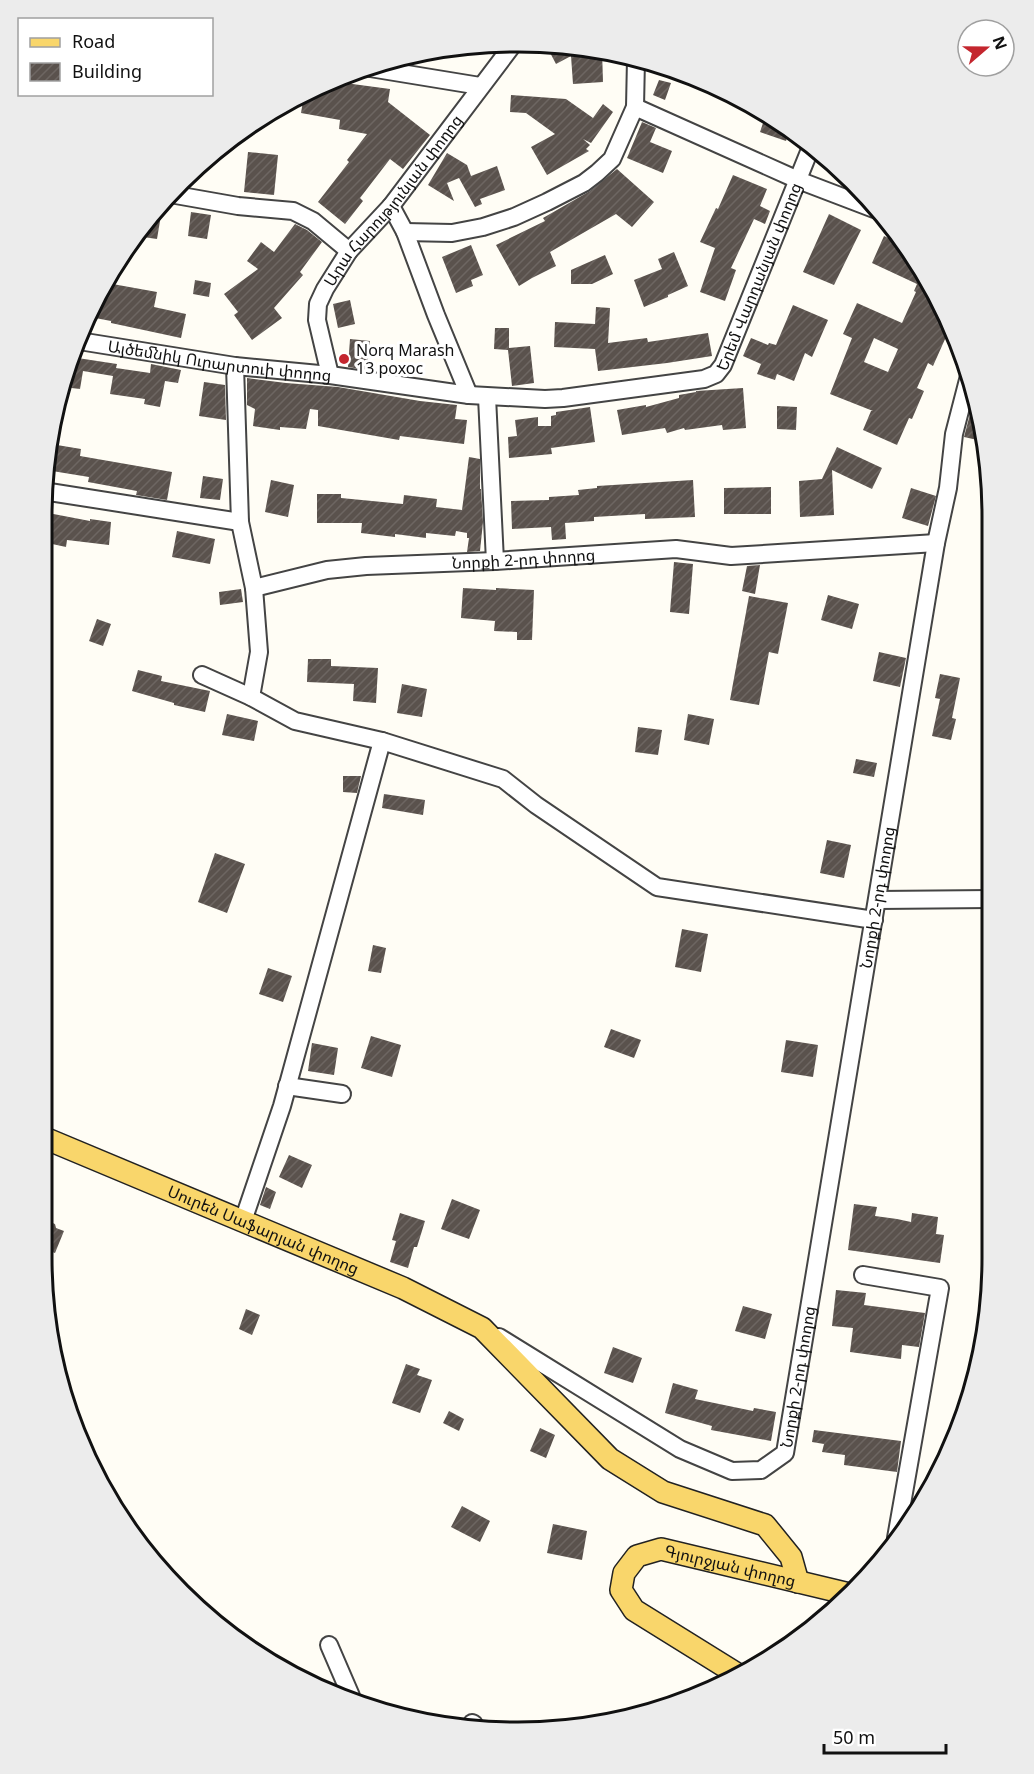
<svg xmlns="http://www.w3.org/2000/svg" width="1034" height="1774" viewBox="0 0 1034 1774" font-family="Georgia,'Noto Sans Armenian',serif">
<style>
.building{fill:url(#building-hatch);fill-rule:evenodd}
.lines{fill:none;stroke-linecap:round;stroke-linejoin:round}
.minor-casing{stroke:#444;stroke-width:20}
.major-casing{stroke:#222;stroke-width:24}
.minor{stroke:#fff;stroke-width:16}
.major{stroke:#f9d66b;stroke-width:21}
.poi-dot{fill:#c4262e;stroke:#fff;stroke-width:2}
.labels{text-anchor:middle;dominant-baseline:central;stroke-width:6;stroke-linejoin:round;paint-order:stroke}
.street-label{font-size:16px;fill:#111;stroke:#fff}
.poi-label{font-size:16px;fill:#111;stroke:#fff;text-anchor:start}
.rim{fill:none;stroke:#111;stroke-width:3}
</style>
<defs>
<pattern id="building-hatch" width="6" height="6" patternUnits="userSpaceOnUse" patternTransform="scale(1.5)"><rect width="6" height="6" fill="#5a524d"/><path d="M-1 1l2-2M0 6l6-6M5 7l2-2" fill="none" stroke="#6d6662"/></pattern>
</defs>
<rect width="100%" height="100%" fill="#fffdf5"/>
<!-- building -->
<path class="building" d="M 546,45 L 602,50 L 603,82 L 573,84 L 571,56 L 556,64 Z
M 659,80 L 671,83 L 665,100 L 653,95 Z
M 330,81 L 390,89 L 388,102 L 430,135 L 403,169 L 390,159 L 360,198 L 363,201 L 345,224 L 318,202 L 349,162 L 347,160 L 367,134 L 339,129 L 340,120 L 301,113 L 304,95 Z
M 511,95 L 566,99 L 593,118 L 603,104 L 613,112 L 591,143 L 583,139 L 590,145 L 586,149 L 589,151 L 547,175 L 531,147 L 555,134 L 526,113 L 510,112 Z
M 766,114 L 781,122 L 790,130 L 786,141 L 760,132 Z
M 642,122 L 656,128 L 650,142 L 672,151 L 663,173 L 627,158 Z
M 248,152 L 278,155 L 274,195 L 244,192 Z
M 447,153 L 467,165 L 471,176 L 497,166 L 505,190 L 480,199 L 482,204 L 475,207 L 459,178 L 447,183 L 454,201 L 428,185 Z
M 617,169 L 654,202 L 632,227 L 616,214 L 550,252 L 556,266 L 532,278 L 519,286 L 496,245 L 545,221 L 543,218 L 590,191 Z
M 733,175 L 767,189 L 760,206 L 770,211 L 765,224 L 754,219 L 731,268 L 736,270 L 725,301 L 700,292 L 715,248 L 700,242 L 716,208 L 718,209 Z
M 163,203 L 157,239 L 136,236 Z
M 191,212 L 211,215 L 207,239 L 188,236 Z
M 829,214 L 861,230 L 834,285 L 803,272 Z
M 295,224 L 307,230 L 322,242 L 300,272 L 303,275 L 274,308 L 282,318 L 252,340 L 234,315 L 238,312 L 224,294 L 258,269 L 247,261 L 261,242 L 274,252 Z
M 884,236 L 901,244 L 928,279 L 950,328 L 933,366 L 928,363 L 917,388 L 924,391 L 912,419 L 909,418 L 897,445 L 863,430 L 871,411 L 873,411 L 830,394 L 852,338 L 843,334 L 857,303 L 902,323 L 916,292 L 914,291 L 917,284 L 872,263 ZM 874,338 L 898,349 L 888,372 L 864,362 Z
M 471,245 L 483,275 L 471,280 L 473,286 L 456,293 L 442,257 Z
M 674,252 L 688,286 L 668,295 L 668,297 L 644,307 L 634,280 L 662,269 L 658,259 Z
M 605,255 L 613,274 L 592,284 L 571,284 L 571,270 Z
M 195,280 L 211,283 L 209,297 L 193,294 Z
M 107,283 L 157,292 L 154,307 L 186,314 L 181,338 L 111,323 L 111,321 L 90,317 Z
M 350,300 L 355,324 L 338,328 L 333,304 Z
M 793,305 L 828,320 L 812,357 L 805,353 L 794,381 L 777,374 L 775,380 L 757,374 L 761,364 L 743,356 L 751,338 L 768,345 L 769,343 L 776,345 Z
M 596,307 L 610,308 L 608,343 L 647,338 L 648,342 L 708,333 L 712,356 L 667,363 L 598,371 L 595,349 L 554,347 L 555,322 L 595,324 Z
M 495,328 L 509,328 L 509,348 L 530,346 L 534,383 L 512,386 L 508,350 L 494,349 Z
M 350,339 L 370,341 L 367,368 L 366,370 L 348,367 Z
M 71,357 L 117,364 L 116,368 L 150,373 L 151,364 L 181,370 L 178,383 L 165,381 L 160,407 L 144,404 L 145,399 L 110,394 L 113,376 L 83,371 L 80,389 L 63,387 L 67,364 Z
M 247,378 L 286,383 L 338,387 L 420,401 L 457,405 L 455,419 L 467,420 L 464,444 L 400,436 L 399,440 L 318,426 L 318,410 L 310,409 L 306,429 L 280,427 L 280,430 L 253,426 L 255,409 L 247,405 Z
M 204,382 L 225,385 L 226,420 L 199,416 Z
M 743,388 L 746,428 L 723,430 L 722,425 L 685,430 L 684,428 L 667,433 L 665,428 L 622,435 L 617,410 L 646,405 L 646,407 L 679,398 L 679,395 L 696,392 L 696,391 Z
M 974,399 L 980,431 L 982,441 L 964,437 Z
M 777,406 L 797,407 L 796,430 L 777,429 Z
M 590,407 L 595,442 L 551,448 L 552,454 L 509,458 L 508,437 L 517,436 L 515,420 L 538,417 L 538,426 L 551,426 L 551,416 L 556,415 L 556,412 Z
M 51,444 L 81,449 L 80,456 L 172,472 L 167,500 L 136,495 L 137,491 L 88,482 L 89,477 L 46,470 Z
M 837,447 L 882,468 L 872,489 L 832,470 L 834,515 L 800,517 L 799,481 L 822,479 Z
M 469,457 L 480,459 L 480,489 L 481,489 L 483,522 L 480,551 L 467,552 L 469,538 L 467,538 L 467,533 L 456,531 L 455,536 L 426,533 L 426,538 L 395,534 L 395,537 L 361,533 L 362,523 L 317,523 L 317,494 L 341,494 L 341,498 L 403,504 L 404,495 L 437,499 L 436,507 L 462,510 Z
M 203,476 L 223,479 L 220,500 L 200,498 Z
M 271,480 L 294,485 L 288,517 L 265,512 Z
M 693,480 L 695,517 L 645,519 L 645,514 L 594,517 L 594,521 L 565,523 L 566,539 L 552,540 L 551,527 L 512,529 L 511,501 L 549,500 L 549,497 L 579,495 L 578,490 L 597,488 L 597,486 Z
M 771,487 L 771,514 L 724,514 L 724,488 Z
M 911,488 L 936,496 L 928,526 L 902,518 Z
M 43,512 L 90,521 L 90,519 L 111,522 L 109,545 L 67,540 L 66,547 L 43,542 Z
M 177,531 L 215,539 L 210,564 L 172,557 Z
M 674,562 L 693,564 L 689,614 L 670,612 Z
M 760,565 L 755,594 L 742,591 L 747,566 Z
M 463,588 L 496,590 L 496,588 L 534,590 L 532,640 L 517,640 L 517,632 L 494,631 L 495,621 L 461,618 Z
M 241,589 L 243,602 L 220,605 L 219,592 Z
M 828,595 L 859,604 L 852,629 L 821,620 Z
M 749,596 L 788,603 L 778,654 L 769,652 L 759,705 L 730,700 Z
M 97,619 L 111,624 L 103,646 L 89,641 Z
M 879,652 L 906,658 L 900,687 L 873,681 Z
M 308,659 L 331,659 L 331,666 L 378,668 L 376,703 L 353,701 L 354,684 L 307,682 Z
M 138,670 L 162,676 L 161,681 L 210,691 L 205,712 L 174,705 L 174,703 L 132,691 Z
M 940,674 L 960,678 L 952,718 L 956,719 L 951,740 L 932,736 L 940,699 L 935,698 Z
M 402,684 L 427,689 L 422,717 L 397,713 Z
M 227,714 L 258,721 L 254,741 L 222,735 Z
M 688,714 L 714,719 L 709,745 L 684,740 Z
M 638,727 L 662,730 L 658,755 L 635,752 Z
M 856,759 L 877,763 L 874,777 L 853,773 Z
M 343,776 L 361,776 L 357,793 L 343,792 Z
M 384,794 L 425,800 L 423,815 L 382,808 Z
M 827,840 L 851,845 L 844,878 L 820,873 Z
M 215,853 L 245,864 L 227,913 L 198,902 Z
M 682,929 L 708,934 L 701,972 L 675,967 Z
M 373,945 L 386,948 L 381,973 L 368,971 Z
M 268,968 L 292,976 L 283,1002 L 259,994 Z
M 611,1029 L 641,1040 L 634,1058 L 604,1047 Z
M 371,1036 L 401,1045 L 392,1077 L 361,1068 Z
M 786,1040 L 818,1045 L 813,1077 L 781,1072 Z
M 312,1043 L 338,1048 L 334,1075 L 308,1071 Z
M 289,1155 L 312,1165 L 302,1188 L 279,1177 Z
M 266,1187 L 276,1192 L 270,1209 L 260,1205 Z
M 452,1199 L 480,1210 L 469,1239 L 441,1229 Z
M 854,1204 L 877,1207 L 875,1216 L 897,1219 L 911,1222 L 912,1213 L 938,1217 L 936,1234 L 944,1235 L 940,1263 L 848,1250 Z
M 400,1213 L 425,1221 L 417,1247 L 414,1247 L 408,1268 L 390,1262 L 396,1241 L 392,1240 Z
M 48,1221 L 55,1224 L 56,1228 L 64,1231 L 55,1253 L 42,1248 L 42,1226 Z
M 836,1290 L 866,1293 L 864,1305 L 925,1313 L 919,1347 L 902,1345 L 901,1359 L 850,1352 L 853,1328 L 832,1326 Z
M 743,1306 L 772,1314 L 765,1339 L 735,1331 Z
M 246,1309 L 260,1315 L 252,1335 L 239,1329 Z
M 613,1347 L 642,1358 L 633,1383 L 604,1373 Z
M 406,1364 L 420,1369 L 417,1375 L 432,1380 L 420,1413 L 392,1403 Z
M 673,1383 L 698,1390 L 695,1399 L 753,1411 L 754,1408 L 776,1412 L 771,1441 L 711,1430 L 712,1426 L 665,1413 Z
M 449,1411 L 464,1419 L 459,1431 L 443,1423 Z
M 540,1428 L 555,1435 L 546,1458 L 530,1451 Z
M 814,1430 L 901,1441 L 897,1472 L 844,1465 L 845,1455 L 822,1452 L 824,1444 L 812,1442 Z
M 462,1506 L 490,1521 L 480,1542 L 451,1527 Z
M 553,1524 L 587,1531 L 582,1560 L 547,1553 Z"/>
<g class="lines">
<defs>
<g id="minor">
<path d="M 370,68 L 480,86"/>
<path d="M 635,107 L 798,180 L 874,209"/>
<path d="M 170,194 L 238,206 L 293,211 L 313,221 L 349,251"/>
<path d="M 391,206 L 405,232 L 436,315 L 469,395"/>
<path d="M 405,232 L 452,233 L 483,227 L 514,217 L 547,202 L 584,183 L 597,173 L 612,159 L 635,107 L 636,59"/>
<path id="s1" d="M 79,341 L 235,366 L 330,375 L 469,395 L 545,399 L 563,398 L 704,379 L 716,374 L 723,365 L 811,147"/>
<path d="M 235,366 L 240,522 L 254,588 L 259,652 L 251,697"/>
<path id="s2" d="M 330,375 L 317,320 L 318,304 L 325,289 L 349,251 L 391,206 L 515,42"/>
<path d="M 487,397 L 495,561"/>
<path d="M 43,491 L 240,522"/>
<path id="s3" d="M 254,588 L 327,570 L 366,566 L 495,561 L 676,549 L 731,556 L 936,543"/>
<path d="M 202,675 L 251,697 L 295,721 L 382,741 L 282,1106 L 243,1221"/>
<path d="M 382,741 L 503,779 L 536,805 L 657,887 L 874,920"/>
<path d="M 878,900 L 991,899"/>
<path d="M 287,1086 L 342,1094"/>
<path d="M 863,1275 L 940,1288 L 896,1538"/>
<path id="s4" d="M 499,1337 L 680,1449 L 732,1471 L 761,1470 L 785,1453 L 936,543 L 948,488 L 954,434 L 969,376"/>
<path d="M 329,1645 L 351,1696"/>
<path d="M 472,1723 L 474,1724"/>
</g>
<g id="major">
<path id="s5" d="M 42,1137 L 403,1288 L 482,1328 L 610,1459 L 663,1492 L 765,1525 L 791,1557 L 798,1582"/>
<path id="s6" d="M 737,1674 L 634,1610 L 621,1590 L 624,1573 L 637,1556 L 661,1549 L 845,1593"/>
</g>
</defs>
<!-- minor casing -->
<use href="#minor" class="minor-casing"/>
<!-- major casing -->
<use href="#major" class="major-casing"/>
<!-- minor -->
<use href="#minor" class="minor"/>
<!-- major -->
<use href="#major" class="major"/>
</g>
<!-- markers -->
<circle class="poi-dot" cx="344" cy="359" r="6"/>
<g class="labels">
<!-- street labels -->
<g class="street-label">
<text stroke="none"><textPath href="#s2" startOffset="201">Արա Հարությունյան փողոց</textPath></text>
<text stroke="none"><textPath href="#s1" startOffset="750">Երեմ Վարդանյան փողոց</textPath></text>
<text stroke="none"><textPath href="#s1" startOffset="142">Այծեմնիկ Ուրարտուի փողոց</textPath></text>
<text stroke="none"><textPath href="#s3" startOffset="272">Նորքի 2-րդ փողոց</textPath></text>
<text stroke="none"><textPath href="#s4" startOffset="891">Նորքի 2-րդ փողոց</textPath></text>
<text stroke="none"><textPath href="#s5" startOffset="240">Սուրեն Սաֆարյան փողոց</textPath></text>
<text stroke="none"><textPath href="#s4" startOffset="405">Նորքի 2-րդ փողոց</textPath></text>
<text stroke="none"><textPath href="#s6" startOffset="280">Գյուրջյան փողոց</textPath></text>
</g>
<!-- poi labels -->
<g class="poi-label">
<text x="356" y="350">Norq Marash<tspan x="356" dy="18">13 poxoc</tspan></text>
</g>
</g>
<!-- crop -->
<path d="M0 0H1034V1774H0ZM516 52H518A464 464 0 0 1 982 516V1258A464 464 0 0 1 518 1722H516A464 464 0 0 1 52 1258V516A464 464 0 0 1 516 52Z" fill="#ececec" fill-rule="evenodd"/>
<path class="rim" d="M516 52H518A464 464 0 0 1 982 516V1258A464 464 0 0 1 518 1722H516A464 464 0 0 1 52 1258V516A464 464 0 0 1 516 52Z"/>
<!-- legend -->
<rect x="18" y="18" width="195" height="78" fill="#ffffff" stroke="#a0a0a0" stroke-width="1.5"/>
<rect x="30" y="38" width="30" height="9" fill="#f9d66b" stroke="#a0a0a0" stroke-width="1.5"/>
<text x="72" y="48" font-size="18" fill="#111111">Road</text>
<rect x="30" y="63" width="30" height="18" fill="url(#building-hatch)" stroke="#a0a0a0" stroke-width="1.5"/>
<text x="72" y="78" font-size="18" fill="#111111">Building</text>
<!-- north arrow -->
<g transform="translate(986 48) rotate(70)"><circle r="28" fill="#ffffff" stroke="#a0a0a0" stroke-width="1.5"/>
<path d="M0-4.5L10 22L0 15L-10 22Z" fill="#c4262e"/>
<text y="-9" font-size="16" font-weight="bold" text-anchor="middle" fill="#111111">N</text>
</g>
<!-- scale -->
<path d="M824 1744v9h122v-9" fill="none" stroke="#111111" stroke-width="3"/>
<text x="833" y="1744" font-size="18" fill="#111111" stroke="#ffffff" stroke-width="4.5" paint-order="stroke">50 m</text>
</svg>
